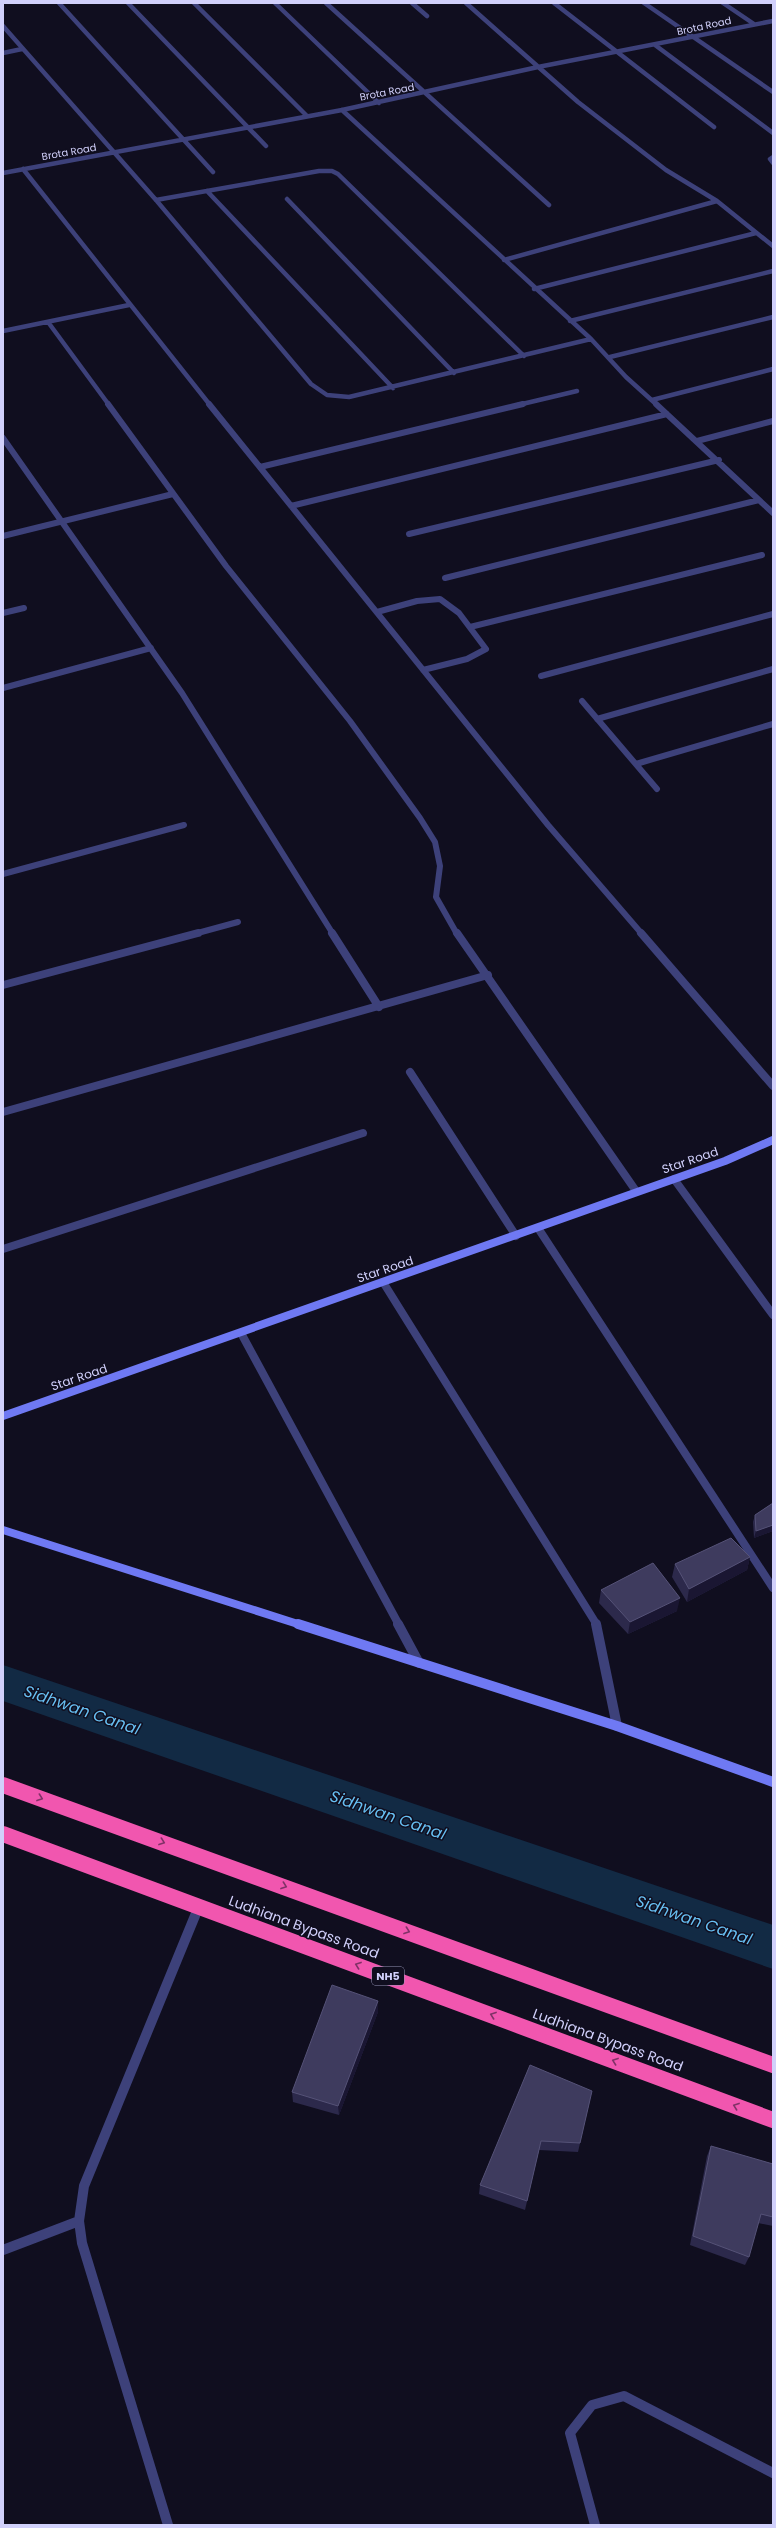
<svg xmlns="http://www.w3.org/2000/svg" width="776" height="2528" viewBox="0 0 776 2528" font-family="Poppins,sans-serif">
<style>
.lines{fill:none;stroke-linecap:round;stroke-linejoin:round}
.canal{fill:#122a44;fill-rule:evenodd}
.street-far3{stroke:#3d417a;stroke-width:4.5}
.street-far2{stroke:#3d417a;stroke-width:6}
.street-far1{stroke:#3d417a;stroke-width:8}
.street{stroke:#3d417a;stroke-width:10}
.secondary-far1{stroke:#6f79f3;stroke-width:8}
.secondary{stroke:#6f79f3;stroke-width:10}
.highway{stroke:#f156af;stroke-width:16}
.wall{fill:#2c294b}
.shaded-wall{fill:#1a1632}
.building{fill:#3e3b5e;stroke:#555277}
.oneway{stroke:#803267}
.labels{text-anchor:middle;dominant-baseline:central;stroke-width:3;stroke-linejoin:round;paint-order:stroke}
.far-street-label{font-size:10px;fill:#d1d0fb;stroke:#100e1f}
.shield{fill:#100e1f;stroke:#9796b9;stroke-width:1}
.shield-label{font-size:11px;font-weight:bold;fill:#d1d0fb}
.street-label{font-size:12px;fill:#d1d0fb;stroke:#100e1f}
.near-street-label{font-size:14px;fill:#d1d0fb;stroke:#100e1f}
.near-water-label{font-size:16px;font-style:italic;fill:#67bff2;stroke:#100e1f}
</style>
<rect width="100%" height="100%" fill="#100e1f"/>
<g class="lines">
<!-- canal -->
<path class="canal" d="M 3,1665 L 773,1925 L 773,1969 L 3,1701 Z"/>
<!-- street-far3 -->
<path class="street-far3" d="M 59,3 L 213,172
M 128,3 L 266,146
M 194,3 L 307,116
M 275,3 L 379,103
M 326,3 L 549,205
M 412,3 L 427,16
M 466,3 L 578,102 L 666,170 L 717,201 L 773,246
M 554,3 L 714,127
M 644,3 L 773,92
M 723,3 L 754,24
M 3,26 L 156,200 L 311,384 L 327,395 L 349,397 L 591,339
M 655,45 L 773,133
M 3,53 L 22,49
M 342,110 L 591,339 L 626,377 L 657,405
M 773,157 L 770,159 L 773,163
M 23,169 L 210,405
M 3,173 L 342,110 L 538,67 L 773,21
M 207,191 L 393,388
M 287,199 L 454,373
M 156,200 L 319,171 L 332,171 L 338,174 L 524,356
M 504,260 L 717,201
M 534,289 L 756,233
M 570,321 L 773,271
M 48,322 L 109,405
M 3,331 L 129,305
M 610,357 L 773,317
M 652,400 L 773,369
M 518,405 L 577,391"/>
<!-- street-far2 -->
<path class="street-far2" d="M 108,404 L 226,566 L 350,721 L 420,818 L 435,842 L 440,866 L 436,897 L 457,934
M 209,404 L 548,825 L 642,934
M 656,404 L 773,513
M 3,438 L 182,693 L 333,934
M 697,441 L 773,421
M 260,467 L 523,404
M 291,506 L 667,414
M 409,534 L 719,460
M 3,536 L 173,494
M 445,578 L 759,500
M 377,612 L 417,601 L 440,599 L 459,613 L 486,649 L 467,659 L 423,670
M 3,613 L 24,608
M 470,627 L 762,555
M 541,676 L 773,614
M 3,688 L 151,648
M 582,701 L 657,789
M 597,719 L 773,669
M 636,764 L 773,724
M 3,874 L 184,825
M 194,934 L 238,922"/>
<!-- street-far1 -->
<path class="street-far1" d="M 332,933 L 379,1007
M 457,933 L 636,1191
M 641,933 L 773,1086
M 3,985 L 198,933
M 410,1072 L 516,1236
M 3,1112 L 488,975
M 674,1179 L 773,1315
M 538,1228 L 773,1588
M 3,1249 L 363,1133
M 383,1282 L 597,1625
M 241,1333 L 399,1625"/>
<!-- street -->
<path class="street" d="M 398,1624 L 419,1663
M 596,1624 L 617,1726
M 3,2250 L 79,2221
M 168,2525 L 82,2243 L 79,2221 L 84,2186 L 199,1906
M 595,2525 L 570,2433 L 592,2405 L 624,2396 L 773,2473"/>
<!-- secondary-far1 -->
<path class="secondary-far1" d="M 3,1416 L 725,1161 L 773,1140
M 3,1530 L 301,1625"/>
<!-- secondary -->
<path class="secondary" d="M 298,1624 L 617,1726 L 773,1782"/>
<!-- highway -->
<path class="highway" d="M 3,1785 L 773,2065
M 3,1834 L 773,2120"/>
</g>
<!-- wall -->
<path class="wall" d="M 773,1503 L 773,1531 L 754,1538 L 753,1522 L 755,1515 Z
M 750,1557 L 747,1570 L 687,1602 L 672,1577 L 675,1564 Z
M 601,1590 L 677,1611 L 628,1634 L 599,1603 Z
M 378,2001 L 378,2012 L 339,2115 L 293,2102 L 292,2092 Z
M 592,2091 L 578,2152 L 539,2150 L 525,2210 L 479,2194 L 480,2185 Z
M 711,2146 L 773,2164 L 773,2226 L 758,2223 L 749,2257 L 745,2265 L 690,2245 L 707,2156 Z"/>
<!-- shaded-wall -->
<path class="shaded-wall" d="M 773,1525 L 773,1531 L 754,1538 L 756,1531 Z
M 750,1557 L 747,1570 L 687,1602 L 689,1589 Z
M 680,1598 L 677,1611 L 628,1634 L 630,1622 Z
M 378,2001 L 378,2012 L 339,2115 L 338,2106 Z"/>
<!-- building -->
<path class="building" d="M 773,1503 L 773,1525 L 756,1531 L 755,1515 Z
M 731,1538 L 750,1557 L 689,1589 L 675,1564 Z
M 653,1563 L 680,1598 L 630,1622 L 601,1590 Z
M 332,1985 L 378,2001 L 338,2106 L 292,2092 Z
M 530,2065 L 592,2091 L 580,2143 L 541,2141 L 527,2201 L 480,2185 Z
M 711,2146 L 773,2164 L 773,2217 L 761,2214 L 749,2257 L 693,2236 Z"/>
<!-- one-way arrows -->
<defs><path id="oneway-chevron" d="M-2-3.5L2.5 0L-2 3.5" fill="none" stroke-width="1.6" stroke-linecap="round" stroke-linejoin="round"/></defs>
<g class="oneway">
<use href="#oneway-chevron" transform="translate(40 1798) rotate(20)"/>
<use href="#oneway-chevron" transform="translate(162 1842) rotate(20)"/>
<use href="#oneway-chevron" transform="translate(284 1886) rotate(20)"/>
<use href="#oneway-chevron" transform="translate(407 1931) rotate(20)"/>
<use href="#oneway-chevron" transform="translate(358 1965) rotate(-160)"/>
<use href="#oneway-chevron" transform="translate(493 2015) rotate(-160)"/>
<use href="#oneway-chevron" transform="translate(615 2061) rotate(-160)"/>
<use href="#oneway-chevron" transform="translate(736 2106) rotate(-160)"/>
</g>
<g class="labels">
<!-- far-street labels -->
<g class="far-street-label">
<text transform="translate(704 26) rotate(-12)">Brota Road</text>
<text transform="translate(387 92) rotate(-11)">Brota Road</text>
<text transform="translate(69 152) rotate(-10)">Brota Road</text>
</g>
<!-- shield labels -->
<rect class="shield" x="372" y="1967" width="32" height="18" rx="3"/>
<g class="shield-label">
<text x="388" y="1976">NH5</text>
</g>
<!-- street labels -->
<g class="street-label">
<text transform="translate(690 1160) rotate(-19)">Star Road</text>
<text transform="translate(385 1269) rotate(-19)">Star Road</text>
<text transform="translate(79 1377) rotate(-19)">Star Road</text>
</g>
<!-- near-street labels -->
<g class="near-street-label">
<text transform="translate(304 1927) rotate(20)">Ludhiana Bypass Road</text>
<text transform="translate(608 2040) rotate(20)">Ludhiana Bypass Road</text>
</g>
<!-- near-water labels -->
<g class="near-water-label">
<text transform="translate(82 1710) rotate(19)">Sidhwan Canal</text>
<text transform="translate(388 1815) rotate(19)">Sidhwan Canal</text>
<text transform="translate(694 1920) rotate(19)">Sidhwan Canal</text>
</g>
</g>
<!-- border -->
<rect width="776" height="2528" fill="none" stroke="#d1d0fb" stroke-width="8"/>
</svg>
